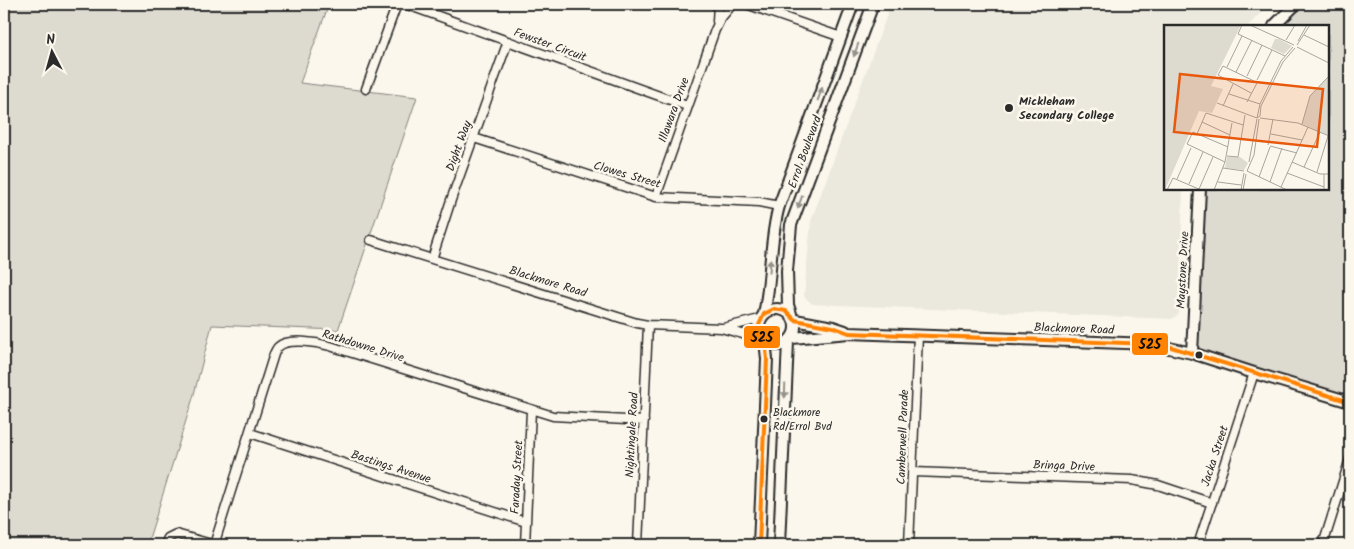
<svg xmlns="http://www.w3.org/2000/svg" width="1354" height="549" viewBox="0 0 1354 549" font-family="Kalam,sans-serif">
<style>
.built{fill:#ebe8de}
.green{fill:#dddad0;stroke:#84827e}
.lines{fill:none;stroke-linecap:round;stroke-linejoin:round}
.minor-casing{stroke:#2b2b2b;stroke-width:11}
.tertiary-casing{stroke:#2b2b2b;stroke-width:14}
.minor{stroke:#fbf7ec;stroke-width:8}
.tertiary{stroke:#fbf7ec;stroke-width:10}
.bus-1-casing{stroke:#fbf7ec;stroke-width:8}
.bus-1{stroke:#ff8200;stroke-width:4}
.oneway{fill:#93918c}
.poi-dot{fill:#2b2b2b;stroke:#fbf7ec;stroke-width:2}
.labels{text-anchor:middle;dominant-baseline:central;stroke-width:5;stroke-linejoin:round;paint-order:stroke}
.bus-label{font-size:11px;fill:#2b2b2b;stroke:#fbf7ec;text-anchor:start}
.street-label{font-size:12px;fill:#2b2b2b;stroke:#fbf7ec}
.poi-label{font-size:12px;font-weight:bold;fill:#2b2b2b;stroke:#fbf7ec;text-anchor:start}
.inset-road{fill:none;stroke:#a8a59f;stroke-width:1}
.view{fill:#e8590c;fill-opacity:0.15;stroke:#e8590c;stroke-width:2.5}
.inset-edge{fill:none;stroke:#2b2b2b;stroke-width:2.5}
.line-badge{stroke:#fbf7ec;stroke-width:2}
.pale-badge-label{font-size:14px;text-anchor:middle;font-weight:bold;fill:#111}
</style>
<rect width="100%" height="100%" fill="#fbf7ec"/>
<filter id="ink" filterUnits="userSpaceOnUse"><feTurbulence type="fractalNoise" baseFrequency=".02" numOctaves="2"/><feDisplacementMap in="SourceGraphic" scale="10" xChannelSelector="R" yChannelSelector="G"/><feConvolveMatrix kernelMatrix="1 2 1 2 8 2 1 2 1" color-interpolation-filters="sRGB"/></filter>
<g filter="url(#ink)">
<!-- built -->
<path class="built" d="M 891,4 L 1269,4 L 1248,26 L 1165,26 L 1165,189 L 1183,189 L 1179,314 L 1172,319 L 812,304 L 804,296 L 811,221 Z"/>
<!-- green -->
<path class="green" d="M 4,4 L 329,4 L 300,83 L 417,97 L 338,330 L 212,325 L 193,398 L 147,545 L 4,545 Z
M 1296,4 L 1350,4 L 1350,402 L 1192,353 L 1200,189 L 1328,189 L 1328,26 L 1274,26 Z"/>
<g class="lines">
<defs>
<path id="minor" d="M 405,4 L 687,106
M 746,4 L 841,37
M 717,21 L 718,4
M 366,89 L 397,4
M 474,138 L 656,197 L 759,202 L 779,206
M 656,197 L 715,30 L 721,18 L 731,6
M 371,240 L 637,323 L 648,325 L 721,328 L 746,335 L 761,336
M 432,259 L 451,200 L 508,41
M 723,328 L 760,319
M 250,433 L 526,522
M 913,472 L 1132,480 L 1158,485 L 1212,503
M 165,545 L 168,538 L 176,534 L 215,545
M 214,545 L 274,354 C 274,354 277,347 278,347 C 287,337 319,343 330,346 L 553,416 L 644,421
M 525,545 L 531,410
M 638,545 L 648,325
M 909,545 L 918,335
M 1198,545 L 1254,373
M 1323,545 L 1350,459"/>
<path id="tertiary" d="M 1274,26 L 1296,4
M759 327a18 18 0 1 1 36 0a18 18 0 1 1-36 0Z
M 764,314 C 772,278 769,241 779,206 L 853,4
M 791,314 L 788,305 L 787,271 L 791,225 L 873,4
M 795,320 L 833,327 L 845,331
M 792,338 L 849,333 L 1151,344 L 1192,353 L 1254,373 L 1350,402
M 1192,353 L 1200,189
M 759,545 L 767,359 L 765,341
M 779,545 L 788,342"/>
</defs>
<!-- minor casing -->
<use href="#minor" class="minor-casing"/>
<!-- tertiary casing -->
<use href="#tertiary" class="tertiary-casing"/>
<!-- minor -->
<use href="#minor" class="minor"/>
<!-- tertiary -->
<use href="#tertiary" class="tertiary"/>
<defs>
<path id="bus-1" d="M 759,545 L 767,359 L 765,341 L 761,336 L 759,325 L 764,314 L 774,309 L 786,311 L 795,320 L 833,327 L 849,333 L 1151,344 L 1171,347 L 1350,402"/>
</defs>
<!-- bus-1 casing -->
<use href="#bus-1" class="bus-1-casing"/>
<!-- bus-1 -->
<use href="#bus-1" class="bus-1"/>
</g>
<!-- one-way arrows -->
<defs><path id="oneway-solid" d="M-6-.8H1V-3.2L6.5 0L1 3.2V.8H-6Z" transform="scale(1.25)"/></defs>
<g class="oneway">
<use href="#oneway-solid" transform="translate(856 50) rotate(110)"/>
<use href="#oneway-solid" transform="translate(820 94) rotate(-70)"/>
<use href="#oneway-solid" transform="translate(800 202) rotate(110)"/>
<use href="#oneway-solid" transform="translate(770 266) rotate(-86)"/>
<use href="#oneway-solid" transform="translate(785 391) rotate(92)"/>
</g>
</g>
<!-- markers -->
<g class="poi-dot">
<circle cx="1009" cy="108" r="5"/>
<circle cx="1199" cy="355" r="4.5"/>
<circle cx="764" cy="419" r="4.5"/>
</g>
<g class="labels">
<!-- bus labels -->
<g class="bus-label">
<text x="773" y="413">Blackmore<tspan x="773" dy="14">Rd/Errol Bvd</tspan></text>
</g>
<!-- street labels -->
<g class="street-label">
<text transform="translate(550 45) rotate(20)">Fewster Circuit</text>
<text transform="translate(674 110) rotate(-70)">Illawara Drive</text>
<text transform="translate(459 146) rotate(-70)">Dight Way</text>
<text transform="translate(805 152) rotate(-70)">Errol Boulevard</text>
<text transform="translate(627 175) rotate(16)">Clowes Street</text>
<text transform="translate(1183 270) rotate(-87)">Maystone Drive</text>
<text transform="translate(548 282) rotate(17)">Blackmore Road</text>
<text transform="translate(1074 329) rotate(2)">Blackmore Road</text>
<text transform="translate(363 346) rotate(17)">Rathdowne Drive</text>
<text transform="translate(632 435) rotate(-87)">Nightingale Road</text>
<text transform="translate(903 437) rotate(-88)">Camberwell Parade</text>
<text transform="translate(1215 456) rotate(-72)">Jacka Street</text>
<text transform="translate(1064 466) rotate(2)">Bringa Drive</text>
<text transform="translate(391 467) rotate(18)">Bastings Avenue</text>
<text transform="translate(517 477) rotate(-87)">Faraday Street</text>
</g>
<!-- poi labels -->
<g class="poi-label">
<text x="1019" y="101">Mickleham<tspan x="1019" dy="14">Secondary College</tspan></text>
</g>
</g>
<!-- overview -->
<g transform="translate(1164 25)">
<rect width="165" height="165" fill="#fbf7ec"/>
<path d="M 0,0 L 77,0 L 47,61 L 59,64 L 48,88 L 35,86 L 1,165 ZM 111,14 L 115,14 L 128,21 L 120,29 L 107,23 ZM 165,51 L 165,111 L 138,99 L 146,71 ZM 63,132 L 76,132 L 84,138 L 80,145 L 61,143 Z" fill="#dddad0"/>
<path class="inset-road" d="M 78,0 L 74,9 L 121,31M 86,0 L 130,20M 140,10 L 165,22M 122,15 L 131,0M 134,16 L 143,0M 133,20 L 146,0M 133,22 L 165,38M 63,42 L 78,11M 72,47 L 88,15M 83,51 L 98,20M 93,55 L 108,25M 87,68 L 54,50 L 59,41 L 92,57M 65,69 L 96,79M 83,77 L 93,58M 53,78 L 93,93M 59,81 L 69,59M 96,91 L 93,93 L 96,79 L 117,36 L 129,22M 96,91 L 97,81 L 119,37 L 131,23M 96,93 L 134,98 L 165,111M 38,97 L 66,110M 138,99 L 146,71 L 165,51M 33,109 L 42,88 L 79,100M 107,109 L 138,115M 104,120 L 109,94M 106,121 L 133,128M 63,131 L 74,132 L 81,90M 61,137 L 23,119 L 29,107 L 64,122M 85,137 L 93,94M 128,137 L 156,149 L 165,149M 140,142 L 156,107M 59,143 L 80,146M 83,146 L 90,130 L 95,94M 83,146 L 123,165M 153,147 L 164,111M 123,148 L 160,162M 95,152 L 106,122M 13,154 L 27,123M 54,157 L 77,160M 106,157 L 118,123M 25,159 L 39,127M 117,162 L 144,102M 35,164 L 49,132M 3,165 L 9,153 L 37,165M 50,165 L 61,137 L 68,98M 77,165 L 80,148M 79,165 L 82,149M 160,165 L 160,149"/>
<path class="view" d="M 16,49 L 159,64 L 153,122 L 10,107 Z"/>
<rect width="165" height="165" class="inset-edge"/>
</g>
<g class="line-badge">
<rect x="743" y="325" width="38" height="24" rx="5" fill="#ff8200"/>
<rect x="1131" y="332" width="38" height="24" rx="5" fill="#ff8200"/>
</g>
<g class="pale-badge-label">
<text x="762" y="342">525</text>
<text x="1150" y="349">525</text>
</g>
<!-- margin -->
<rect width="1354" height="549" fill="none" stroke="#fbf7ec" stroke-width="20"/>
<rect x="10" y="10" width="1334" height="529" fill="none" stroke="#2b2b2b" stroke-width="2" filter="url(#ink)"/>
<!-- north arrow -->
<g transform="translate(52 52) rotate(354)" stroke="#fbf7ec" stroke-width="4" paint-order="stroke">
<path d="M0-4L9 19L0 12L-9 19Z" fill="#2b2b2b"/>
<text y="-8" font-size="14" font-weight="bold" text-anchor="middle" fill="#2b2b2b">N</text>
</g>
</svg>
